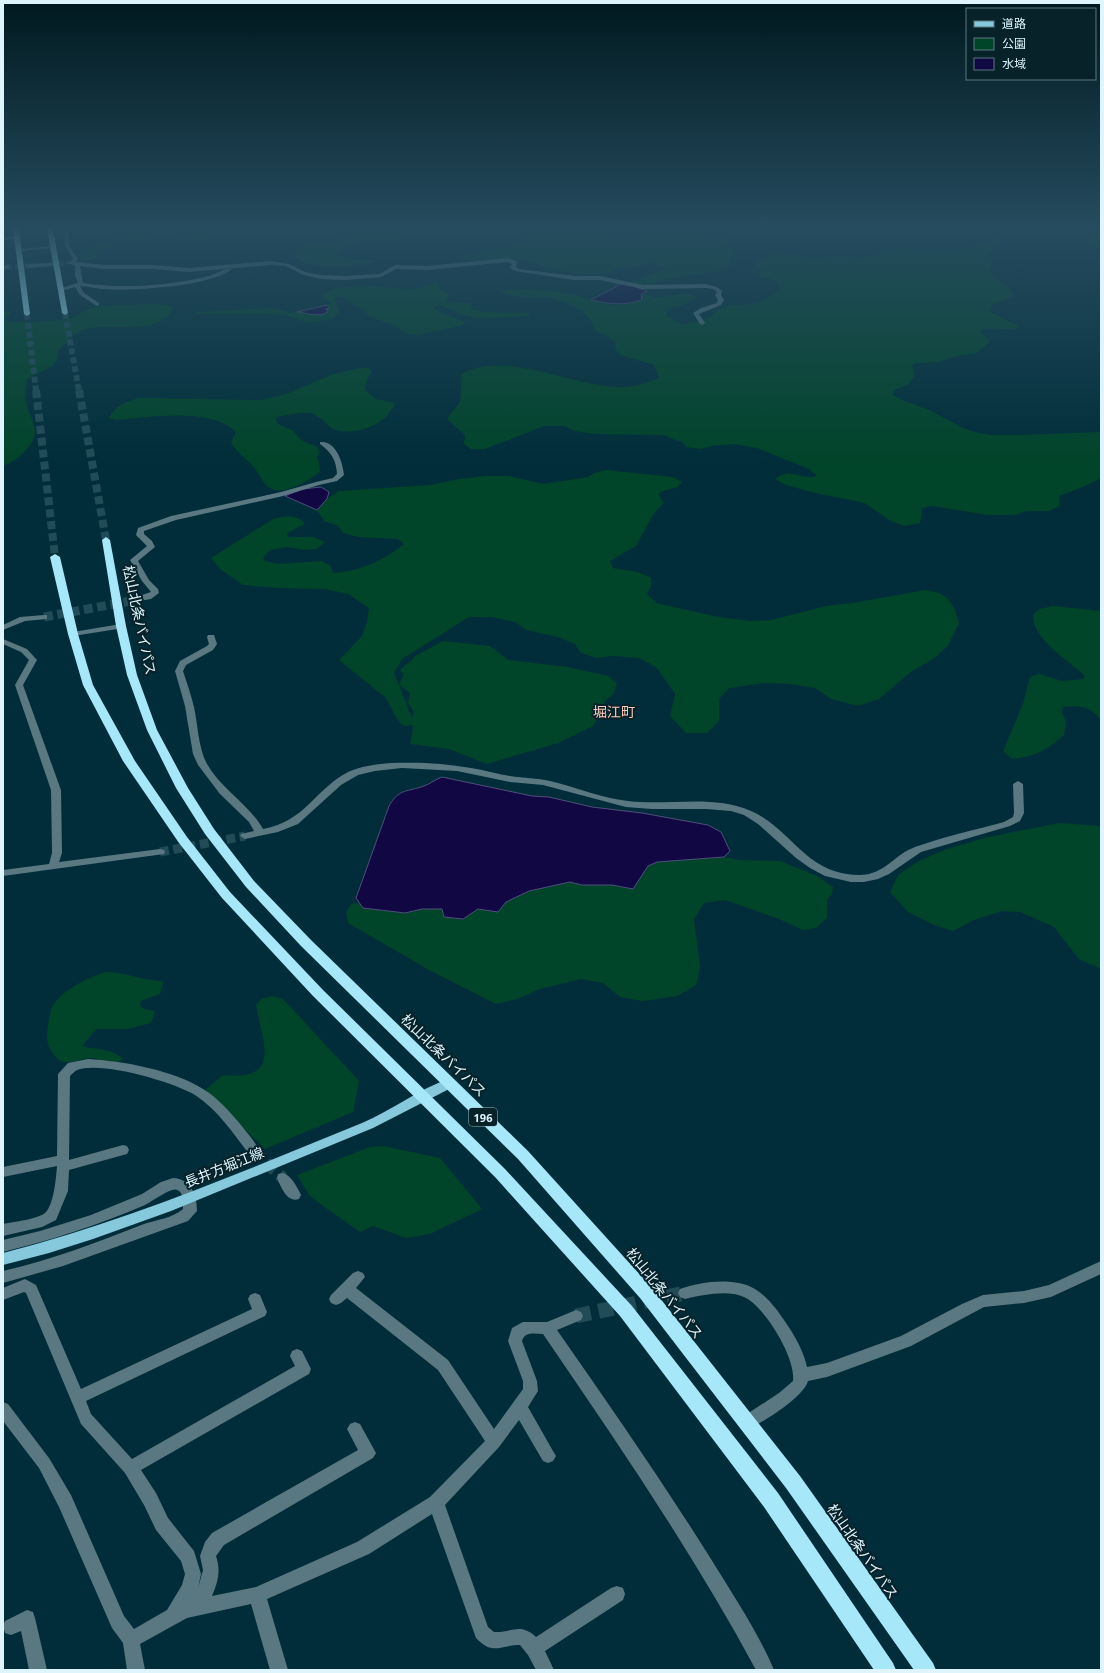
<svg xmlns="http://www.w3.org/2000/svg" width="1104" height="1673" viewBox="0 0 1104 1673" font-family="'Open Sans','Noto Sans JP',sans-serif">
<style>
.green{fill:#004429}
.water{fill:#110843;stroke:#4f4f7b}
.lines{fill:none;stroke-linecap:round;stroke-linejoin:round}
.minor-tunnel-far3{stroke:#214b56;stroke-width:5.5;stroke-dasharray:5.5 2.5;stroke-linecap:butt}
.minor-tunnel-far2{stroke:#214b56;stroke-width:9;stroke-dasharray:9 4.5;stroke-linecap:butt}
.minor-tunnel-far1{stroke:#214b56;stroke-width:12;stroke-dasharray:12 6;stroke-linecap:butt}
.minor-tunnel{stroke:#214b56;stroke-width:15;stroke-dasharray:15 8;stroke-linecap:butt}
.highway-tunnel-far1{stroke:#214b56;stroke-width:6;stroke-dasharray:6 3;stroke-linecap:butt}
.highway-tunnel{stroke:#214b56;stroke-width:8;stroke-dasharray:8 4;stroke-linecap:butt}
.minor{fill:#597882;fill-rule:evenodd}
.major{fill:#86c9dd;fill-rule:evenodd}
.highway{fill:#a7e7fa;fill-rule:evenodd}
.labels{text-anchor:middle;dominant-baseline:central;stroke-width:4;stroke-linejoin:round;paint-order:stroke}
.shield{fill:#072229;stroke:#9eb6bd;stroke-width:1}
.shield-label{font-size:11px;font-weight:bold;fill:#dff5fd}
.near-street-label{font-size:14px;fill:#dff5fd;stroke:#072229}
.quarter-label{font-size:14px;fill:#fdccbc;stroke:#072229}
</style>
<rect width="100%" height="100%" fill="#002d39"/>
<!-- green -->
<path class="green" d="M 82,229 L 234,229 L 222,232 L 204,240 L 189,241 L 168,237 L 117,242 C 113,246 107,247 103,250 C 92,259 96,261 80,260 L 79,255 L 92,246 L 118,238 L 119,235 L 109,234 L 105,231 Z
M 354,229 L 407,229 C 405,232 403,238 400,240 C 388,249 359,235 338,251 L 339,256 L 348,259 L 373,261 L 372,263 C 350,266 312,271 294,257 L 296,251 L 308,245 L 335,240 Z
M 519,229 L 603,229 L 618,234 L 627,234 L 632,229 L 705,229 C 711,236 721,236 729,237 L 732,241 L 726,247 L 735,251 L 727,267 L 720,271 L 670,278 L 640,288 L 628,284 L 666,269 L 661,265 L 651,263 L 634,267 L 615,269 L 611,272 L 594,274 L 573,273 L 547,268 L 522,259 L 464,260 L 461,258 C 478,248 491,254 508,248 C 514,246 519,242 524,238 L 521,230 Z
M 790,229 L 866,229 C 847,239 837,235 818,231 C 809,230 801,231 793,231 Z
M 990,229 L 1004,229 L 997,233 L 996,235 L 1000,240 L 998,244 L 987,255 L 993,260 L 989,271 C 995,282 1010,284 1014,296 L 991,305 L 990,312 L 1018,326 L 1017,328 C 1006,331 994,327 983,329 L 981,332 L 990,341 L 977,353 L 952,357 L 939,362 L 917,363 L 912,365 L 915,375 L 909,384 L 894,390 L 893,395 L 902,400 L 929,410 L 963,428 L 978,433 L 992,435 L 1020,435 L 1101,432 L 1101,478 L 1083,487 L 1059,496 L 1059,506 L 1049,511 L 1027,511 L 1015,515 L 987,515 L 932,506 L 922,508 L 920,523 L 904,526 L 889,520 L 865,503 L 815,493 L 786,485 L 775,479 C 792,466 799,481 817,476 L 809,469 L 757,448 L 735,444 L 711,446 L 701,449 L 686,447 L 682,442 L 663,435 L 595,434 L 575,431 L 565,426 L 544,426 L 485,449 L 471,449 L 464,444 L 465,435 L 447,419 L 460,402 L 462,374 C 501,350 573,386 618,387 C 632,388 647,383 659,378 L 654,365 L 621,355 L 615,349 L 616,343 L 610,338 L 595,330 C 590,311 568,302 550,298 C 544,296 537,298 531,298 C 522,297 510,296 501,292 L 504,290 C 522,289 542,290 560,292 C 585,295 618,316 641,298 L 641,295 L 645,294 L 657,298 L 688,293 L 696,297 C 690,304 679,306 670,308 L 666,315 L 682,324 L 696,322 L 710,317 L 718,310 L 728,306 L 759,303 L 781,290 C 776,280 771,278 761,277 L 758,274 L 763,272 L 755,267 L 760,260 L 770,254 L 779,252 L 789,253 L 800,257 L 814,258 L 842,256 L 859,258 L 892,250 L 904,249 L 925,252 L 956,252 L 982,244 L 991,238 L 993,233 Z
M 1024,229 L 1101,229 L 1101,250 L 1091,247 L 1086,243 L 1090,239 L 1084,236 Z
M 434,284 L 439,285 L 439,289 L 449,294 L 449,297 L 445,299 L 447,302 L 471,303 L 471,309 C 490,314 509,313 529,313 L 531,315 L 520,317 L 477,318 L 458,313 L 440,305 L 434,306 L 434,308 C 444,315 456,317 466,323 L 461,326 L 416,335 L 407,334 L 393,325 L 369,317 C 365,309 362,308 355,305 C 346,300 346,294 334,298 L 340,312 L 332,319 L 309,323 L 288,316 L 270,314 L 196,314 L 196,312 L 272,308 L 292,313 L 297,312 L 316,315 L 328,308 L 327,305 L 330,303 L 321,295 C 347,280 379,288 407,289 C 417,290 425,285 434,284 Z
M 154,304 L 166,305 L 173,308 C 162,335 112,324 90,328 C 77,330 67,342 58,351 L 58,358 L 54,365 L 27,379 C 26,388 24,398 27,407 C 29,414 35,423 35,431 C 36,445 15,462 3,466 L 3,310 L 11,312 L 4,320 L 12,322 L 52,321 L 72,318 L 88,309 L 100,306 Z
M 360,368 L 369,368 L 372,372 L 367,380 L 365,390 L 376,399 L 395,403 C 387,425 354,437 333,429 C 328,427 326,422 322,419 C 319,418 314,414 311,413 C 304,412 281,415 275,418 L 278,424 L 293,431 L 302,441 L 316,446 L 320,453 L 317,457 L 319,463 L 320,472 C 309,480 289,493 275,490 C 265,488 261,477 256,470 C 249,461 238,453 231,443 L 236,432 C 212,407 148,417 116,420 L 109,418 C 114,406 127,401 140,398 L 262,400 L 289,393 L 333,374 Z
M 606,470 L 672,477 L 682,482 L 678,487 L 663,491 L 658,494 L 664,503 L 654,513 L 636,546 L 610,561 L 613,568 L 638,572 L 651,578 L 651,586 L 647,594 L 656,603 L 718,617 L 751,621 L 771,620 L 826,606 L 853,603 L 925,590 L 940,593 L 948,599 L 954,608 L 959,623 L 948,646 L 933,659 L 912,671 L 879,699 L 858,706 L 831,699 L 815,688 L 789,684 L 764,683 L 729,688 L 719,699 L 719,721 L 707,733 L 686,733 L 670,716 L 675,694 L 656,667 L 639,658 L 612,656 L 596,658 L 581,653 L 575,644 L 558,637 L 526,630 L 515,622 L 492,617 L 469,617 L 402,659 L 394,673 L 412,718 L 414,712 L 408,703 L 410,693 L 399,685 L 404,674 L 400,671 C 404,664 412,662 415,656 L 443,641 L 490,646 L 508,660 L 568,667 L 608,676 L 617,684 L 614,693 L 606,700 L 593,726 L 558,743 L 487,764 L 449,749 L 410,744 L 413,728 L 412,725 L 403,726 L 397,719 L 386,698 L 339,660 L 362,636 L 367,622 L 369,608 L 348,594 L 325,589 L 279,588 L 243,585 L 220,569 L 211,558 L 273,519 C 284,516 297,513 305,524 L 286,534 L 289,537 L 313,537 L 325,542 L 316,549 L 304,550 L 287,547 L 270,550 L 263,557 L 265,561 L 279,564 L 322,561 L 331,566 L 333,573 C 360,571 383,561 404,544 L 398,539 L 358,537 L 343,533 L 338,526 L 324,521 L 317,510 L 327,499 L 339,491 L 430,485 L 459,479 L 485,476 L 509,476 L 543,484 L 588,477 L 594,473 Z
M 1053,606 L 1101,611 L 1101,720 C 1090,706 1080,705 1063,707 L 1062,712 L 1066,722 L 1064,735 C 1046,750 1036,757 1012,759 L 1003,751 L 1023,704 L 1030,677 L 1039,674 L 1062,681 L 1083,679 L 1085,676 C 1068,660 1032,640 1033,614 L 1040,609 Z
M 1060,823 L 1101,826 L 1101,969 L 1079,959 L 1054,927 L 1020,912 L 1002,911 L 974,920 L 953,931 L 934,925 L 908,912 L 890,892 L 898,875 L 919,861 L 947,849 L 988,837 Z
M 724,857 L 740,860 L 780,861 L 817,876 L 833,887 L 832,894 L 827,900 L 827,918 L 816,928 L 803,930 L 779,919 L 725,900 L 704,903 L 694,919 L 700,967 L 696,985 L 677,996 L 642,1001 L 620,997 L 603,983 L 581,979 L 540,989 L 517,999 L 496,1004 L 429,970 L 348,923 L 346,912 L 351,904 L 358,903 L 363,908 L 405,913 L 422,909 L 442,909 L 463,919 L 478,909 L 498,912 L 506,902 L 529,891 L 570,882 L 582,885 L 612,885 L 633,889 L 648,866 L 657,862 Z
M 105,972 C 125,972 141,980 161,981 L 163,983 L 160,994 L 141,1001 L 140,1006 L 144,1009 L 155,1011 L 151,1023 L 128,1029 L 96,1029 L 82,1046 C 96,1050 112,1048 123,1059 C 117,1065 102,1060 93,1058 C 83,1057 73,1064 63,1062 C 57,1060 51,1052 49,1046 C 46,1039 47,1033 48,1025 C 49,1020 50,1012 52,1007 C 62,990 87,978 105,972 Z
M 272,996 L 283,999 L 359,1081 L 353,1112 L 265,1149 L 205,1090 L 223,1075 C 282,1081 263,1044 256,1005 L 261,999 Z
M 383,1146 L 440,1158 L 482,1209 L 430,1234 L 406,1238 L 373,1226 L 360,1232 L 323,1206 L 309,1195 L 297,1175 L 370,1147 Z"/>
<!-- water -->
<path class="water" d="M 621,284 L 628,284 L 647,291 L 641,295 L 642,300 C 625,306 609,304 591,300 Z
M 327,305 L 329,308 L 326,309 L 328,312 C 320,318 306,313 297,312 Z
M 321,487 L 329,492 L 327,499 L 317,510 L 285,496 L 302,489 Z
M 442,777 L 532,796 L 549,797 L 592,807 L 642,813 L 708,825 L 721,832 L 730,851 L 724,857 L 657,862 L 648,866 L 633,889 L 612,885 L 582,885 L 570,882 L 529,891 L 506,902 L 498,912 L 478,909 L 463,919 L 444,917 L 442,909 L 422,909 L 405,913 L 363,908 L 356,898 L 389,806 C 399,788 408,792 424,786 C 430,784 436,779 442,777 Z"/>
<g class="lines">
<!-- minor-tunnel-far3 -->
<path class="minor-tunnel-far3" d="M 51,264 L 68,263
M 7,267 L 29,266"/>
<!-- minor-tunnel-far2 -->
<path class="minor-tunnel-far2" d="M 44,617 L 136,600
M 160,852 L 245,836"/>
<!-- minor-tunnel-far1 -->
<path class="minor-tunnel-far1" d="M 253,1150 L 283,1178"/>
<!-- minor-tunnel -->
<path class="minor-tunnel" d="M 576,1316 L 685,1293"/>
<!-- highway-tunnel-far1 -->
<path class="highway-tunnel-far1" d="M 65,313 L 79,391
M 27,314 L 36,391"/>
<!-- highway-tunnel -->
<path class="highway-tunnel" d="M 36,390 L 55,557
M 79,390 L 106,540"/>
<!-- minor -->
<path class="minor" d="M 64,229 L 68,229 L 69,246 L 78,259 L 76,262 L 104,265 L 153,265 L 189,268 L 271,261 L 289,264 L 305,272 L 320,275 L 345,276 L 380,274 L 395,265 L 427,266 L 509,258 L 517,262 L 516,267 L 518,269 L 574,276 L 600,276 L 643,285 L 706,284 L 717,287 L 722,291 L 721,295 L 724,300 L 721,305 L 699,314 L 705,323 L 702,325 L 700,324 L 693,313 L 701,308 L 717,303 L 718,300 L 715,295 L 717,292 L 713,289 L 706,288 L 643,289 L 600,280 L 574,280 L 515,271 L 510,268 L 512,264 L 508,262 L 427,270 L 396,269 L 381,277 L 345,280 L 320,279 L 301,274 L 286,266 L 271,265 L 189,272 L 153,269 L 104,269 L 80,266 L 83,283 C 123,289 165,286 205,277 C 213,275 220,271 228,268 L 231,270 C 207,287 131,291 101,289 C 94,288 87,286 80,286 L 84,293 L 99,303 L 99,305 L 97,306 L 80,295 L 75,287 L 61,291 L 58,289 L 78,283 L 75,276 L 75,265 L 65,263 L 70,262 L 73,259 L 65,246 Z
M 19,236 L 19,238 L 3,240 L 3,238 Z
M 55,246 L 53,248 L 20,251 L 18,250 L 20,249 Z
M 53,263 L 54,264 L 51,266 L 29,268 L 26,266 L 29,264 Z
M 7,265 L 9,266 L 9,268 L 3,270 L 3,266 Z
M 320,442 C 336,440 343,463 344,475 L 337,481 L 319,485 L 283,496 L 176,520 L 144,531 L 144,534 L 152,541 L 155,547 L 138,561 L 149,580 L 158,589 L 159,593 L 151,599 L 133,602 L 133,598 L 151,592 L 142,581 L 130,560 L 147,546 L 136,535 L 138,528 L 171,516 L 281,492 L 316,482 L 333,478 L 337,474 C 336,460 332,453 320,444 Z
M 44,615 L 47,615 L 47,619 L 25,621 L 3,630 L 3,625 L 20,617 Z
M 121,624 L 124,624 L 124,628 L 73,636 L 69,634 L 73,632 Z
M 208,635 L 214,635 L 217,644 L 213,650 L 186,665 L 183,671 C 187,683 191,695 194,707 C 198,725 198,747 207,764 C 222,790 249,804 263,829 C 306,821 314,790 348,772 C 361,766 377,764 391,763 C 418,762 445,763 471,768 C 484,770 497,774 510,776 C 524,778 537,778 550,781 C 576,787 601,798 628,801 C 668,806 713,794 751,811 C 792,829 806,875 859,875 C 885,875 893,855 915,847 C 943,837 974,830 1004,822 L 1013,817 L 1014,813 L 1013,784 L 1018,781 L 1023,784 L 1024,813 L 1020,821 L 1010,826 L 921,852 L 889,874 L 878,879 L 864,882 L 851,882 L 825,876 L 810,868 L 796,858 L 758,824 L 744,815 L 731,811 L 706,809 L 652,809 L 626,807 L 543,785 L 510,782 L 457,771 L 402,768 L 375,771 L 358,775 L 341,785 L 298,824 L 278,832 L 245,839 L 240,836 L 241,834 L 254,831 L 249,822 L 220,794 L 198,765 L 193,754 L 185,706 L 175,671 L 180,661 L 207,646 L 209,644 L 207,637 Z
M 3,639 L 27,649 L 37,660 L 23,685 L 61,790 L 62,853 L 59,862 L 160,849 L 164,850 L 165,852 L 164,854 L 3,876 L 3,870 L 49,864 L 52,853 L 51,790 L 15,685 L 29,660 L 21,652 L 3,644 Z
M 88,1059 C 123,1061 173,1070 203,1089 C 218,1098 230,1112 241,1125 C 247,1133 255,1141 259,1150 L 257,1154 L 253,1155 L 249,1154 C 233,1133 217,1109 195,1095 C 173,1082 102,1061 77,1070 C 75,1071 72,1074 70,1076 L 69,1160 L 123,1145 L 127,1146 L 129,1150 L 127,1154 L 69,1170 L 68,1191 L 56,1220 L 42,1227 L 3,1236 L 3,1224 C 12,1222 40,1219 46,1212 C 54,1203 56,1178 57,1166 L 3,1177 L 3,1167 L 57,1156 L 58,1074 L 68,1063 Z
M 283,1173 C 291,1175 297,1187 301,1195 L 299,1199 C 287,1203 281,1187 277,1178 L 278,1174 Z
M 173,1178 C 191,1179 197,1195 197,1211 L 188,1221 L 63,1266 L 3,1283 L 3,1271 C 52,1260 97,1242 144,1224 C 156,1220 173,1218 183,1209 C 183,1203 184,1192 177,1190 C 171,1187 152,1202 145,1205 C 99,1225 51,1240 3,1252 L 3,1240 L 40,1231 L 91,1215 L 142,1194 L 161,1182 Z
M 1101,1261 L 1101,1274 L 1051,1297 L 1024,1303 L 984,1307 L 911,1346 L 827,1377 L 808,1381 C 804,1397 761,1424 746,1430 L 741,1428 L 738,1423 L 741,1418 L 779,1393 L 793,1381 C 796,1358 766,1309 746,1298 C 729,1289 702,1295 685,1299 L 680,1297 L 678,1293 L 680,1289 C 701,1281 736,1277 755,1289 C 768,1297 778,1311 786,1323 C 795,1336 804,1352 807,1367 L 827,1363 L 901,1336 L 962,1304 L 983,1295 L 1024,1291 L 1049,1285 Z
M 358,1271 L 363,1273 L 365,1277 L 356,1288 L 448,1360 L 494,1429 L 523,1389 L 523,1381 L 508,1341 L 512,1328 L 523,1322 L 547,1322 L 576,1310 L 581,1312 L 583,1316 L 581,1320 L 557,1330 C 610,1406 662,1481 711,1559 C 732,1593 759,1634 774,1670 L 756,1670 C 693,1553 618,1444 543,1334 C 535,1334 525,1331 522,1341 L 537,1381 L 538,1391 L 528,1407 L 553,1451 L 556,1456 L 553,1461 L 548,1463 L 543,1461 L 519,1420 L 499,1447 L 445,1505 L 488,1627 L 494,1632 C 511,1633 520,1622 536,1637 L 611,1588 L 617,1586 L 623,1588 L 625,1594 L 623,1600 L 545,1651 L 554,1670 L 536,1670 L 528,1655 L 520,1645 C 500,1645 493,1656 476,1638 L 432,1514 L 369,1554 L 267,1599 L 288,1670 L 270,1670 L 251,1604 L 187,1618 L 140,1644 L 145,1670 L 127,1670 L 123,1643 L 112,1628 L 59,1507 L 39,1468 L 3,1421 L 3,1402 L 8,1404 L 49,1458 L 71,1495 L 124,1616 L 134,1629 L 167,1610 L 182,1585 L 185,1574 L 181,1561 L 156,1530 L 144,1505 L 125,1473 L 81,1424 L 26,1293 L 24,1292 L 3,1300 L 3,1288 L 25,1279 L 36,1285 L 81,1389 L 252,1309 L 248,1299 L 250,1295 L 255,1293 L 260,1295 L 267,1312 L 265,1316 L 86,1401 L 91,1414 L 132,1459 L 295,1366 L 290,1356 L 292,1351 L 297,1349 L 302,1351 L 311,1369 L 309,1374 L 141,1470 L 156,1493 L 168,1518 L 194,1551 L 201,1574 L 198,1588 L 203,1570 L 200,1556 L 205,1542 L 212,1533 L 358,1450 L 347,1429 L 350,1424 L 355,1422 L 360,1424 L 376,1453 L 373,1458 L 224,1545 L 216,1556 C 221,1571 218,1582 212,1596 L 256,1587 L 357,1542 L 430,1497 L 485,1441 L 438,1370 L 347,1298 L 341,1303 L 336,1305 L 331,1303 L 329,1299 L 331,1295 L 353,1273 Z
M 27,1610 L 33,1612 L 35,1618 L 47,1670 L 29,1670 L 21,1631 L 11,1635 L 5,1633 L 3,1626 L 5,1621 Z"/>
<!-- major -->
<path class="major" d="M 449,1079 L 453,1081 L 455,1084 L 453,1087 L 373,1128 L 171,1211 L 93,1239 L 49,1253 L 3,1265 L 3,1253 C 127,1221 244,1171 362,1123 C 391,1111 420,1088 449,1079 Z"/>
<!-- highway -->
<path class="highway" d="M 13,229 L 19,229 L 30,314 L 27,316 L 24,314 Z
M 47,229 L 53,229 L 68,313 L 65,315 L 62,313 Z
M 106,537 L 110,540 L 126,626 L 137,675 L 157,730 L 188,788 L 214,829 L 254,881 L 311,940 L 528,1151 L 652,1288 L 800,1476 L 933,1663 L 936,1670 L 914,1670 L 786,1488 L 640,1298 L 518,1159 L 301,946 L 246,887 L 205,834 L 176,788 L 147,730 L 127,675 L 116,626 L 102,540 Z
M 55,554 L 60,557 L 78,634 L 93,685 L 135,761 L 187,837 L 230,892 L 323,990 L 505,1169 L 632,1306 L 778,1493 L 893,1663 L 896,1670 L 874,1670 L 764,1507 L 620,1316 L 495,1177 L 313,996 L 222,898 L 179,843 L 123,761 L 83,685 L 68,634 L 50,557 Z"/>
</g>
<!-- sky -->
<linearGradient id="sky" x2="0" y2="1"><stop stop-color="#00191f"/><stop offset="0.49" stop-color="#264c5f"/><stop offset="1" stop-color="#264c5f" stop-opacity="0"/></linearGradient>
<rect width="1104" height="463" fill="url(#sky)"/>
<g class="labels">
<!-- shield labels -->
<rect class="shield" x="469" y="1108" width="28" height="18" rx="3"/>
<g class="shield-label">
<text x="483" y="1117">196</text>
</g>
<!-- near-street labels -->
<g class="near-street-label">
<text transform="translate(140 620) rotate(78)">松山北条バイパス</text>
<text transform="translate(444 1055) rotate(44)">松山北条バイパス</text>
<text transform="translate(224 1167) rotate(-22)">長井方堀江線</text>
<text transform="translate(665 1293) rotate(51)">松山北条バイパス</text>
<text transform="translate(863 1551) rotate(55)">松山北条バイパス</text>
</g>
<!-- quarter labels -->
<g class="quarter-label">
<text x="614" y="711">堀江町</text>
</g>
</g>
<!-- border -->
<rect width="1104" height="1673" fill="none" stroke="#dff5fd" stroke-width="8"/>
<!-- legend -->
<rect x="966" y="8" width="130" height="72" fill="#072229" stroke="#5d767e"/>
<rect x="974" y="21" width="20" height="6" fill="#86c9dd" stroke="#5d767e"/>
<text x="1002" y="28" font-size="12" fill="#dff5fd">道路</text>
<rect x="974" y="38" width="20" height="12" fill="#004429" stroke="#5d767e"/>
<text x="1002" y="48" font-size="12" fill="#dff5fd">公園</text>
<rect x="974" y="58" width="20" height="12" fill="#110843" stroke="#5d767e"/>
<text x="1002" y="68" font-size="12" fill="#dff5fd">水域</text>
</svg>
